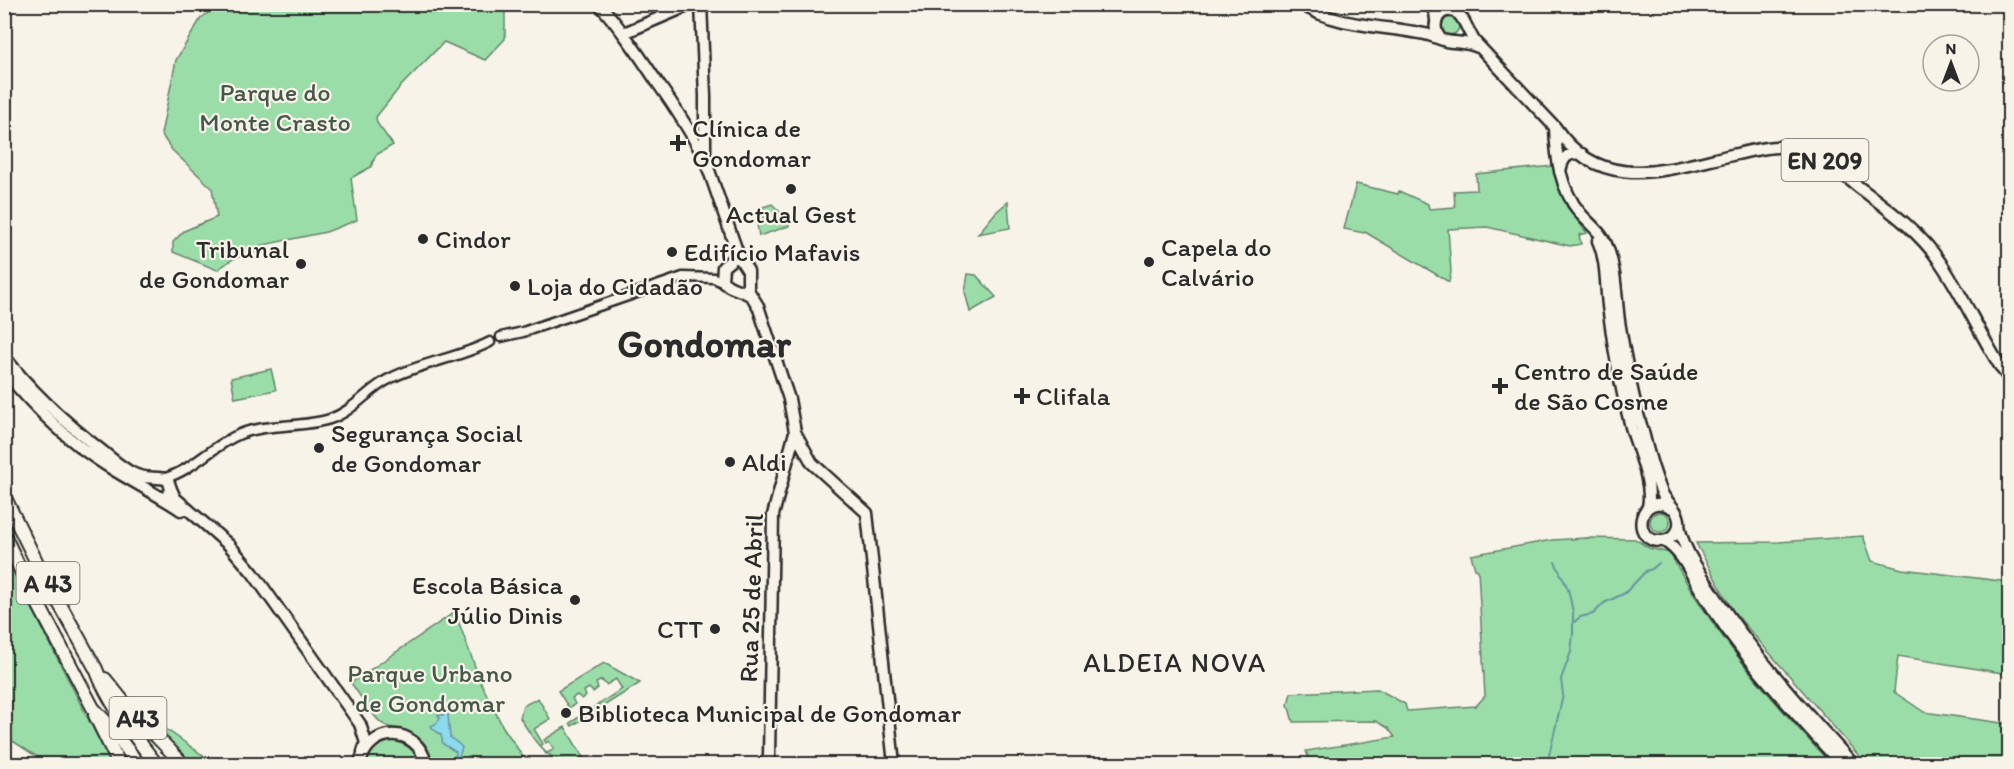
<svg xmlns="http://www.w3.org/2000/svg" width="2014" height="769" viewBox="0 0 2014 769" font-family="Itim,sans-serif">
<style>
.green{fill:#9bdda8;stroke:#63846a;stroke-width:1.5}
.water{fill:#8ddaed;stroke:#66949f;stroke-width:1.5}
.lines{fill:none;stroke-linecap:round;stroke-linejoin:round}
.stream{stroke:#66949f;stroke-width:2}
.minor-casing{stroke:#2b2b2b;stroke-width:13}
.major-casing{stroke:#2b2b2b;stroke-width:15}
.highway-casing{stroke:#2b2b2b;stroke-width:16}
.minor{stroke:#f7f3e8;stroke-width:8}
.major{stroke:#f7f3e8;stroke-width:10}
.highway{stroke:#f7f3e8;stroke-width:12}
.poi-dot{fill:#2b2b2b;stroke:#f7f3e8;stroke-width:2}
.labels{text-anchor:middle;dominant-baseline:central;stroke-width:4.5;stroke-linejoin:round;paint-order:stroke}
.shield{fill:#f7f3e8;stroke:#686764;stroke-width:1.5}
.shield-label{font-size:24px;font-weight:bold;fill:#2b2b2b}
.park-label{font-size:26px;fill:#47584a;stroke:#f7f3e8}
.poi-label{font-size:26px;fill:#2b2b2b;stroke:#f7f3e8;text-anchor:start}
.street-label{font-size:26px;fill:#2b2b2b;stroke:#f7f3e8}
.neighbourhood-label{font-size:27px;letter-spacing:1.5px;fill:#2b2b2b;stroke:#f7f3e8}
.town-label{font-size:38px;font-weight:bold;fill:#2b2b2b;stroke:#f7f3e8}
</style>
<rect width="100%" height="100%" fill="#f7f3e8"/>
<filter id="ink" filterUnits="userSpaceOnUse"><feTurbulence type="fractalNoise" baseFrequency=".0167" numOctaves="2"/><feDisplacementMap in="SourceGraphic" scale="12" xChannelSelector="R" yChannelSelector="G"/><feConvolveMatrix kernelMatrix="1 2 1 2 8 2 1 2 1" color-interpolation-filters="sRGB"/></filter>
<g filter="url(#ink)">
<!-- green -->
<path class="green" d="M 220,5 L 505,5 L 505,39 L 485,60 L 444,42 L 400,87 L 376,117 L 377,123 L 393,145 L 376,155 L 371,167 L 351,178 L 357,220 L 326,232 L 258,246 L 258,251 L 233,259 L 217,270 L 173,252 L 173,242 L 184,231 L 217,217 L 212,188 L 172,150 L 161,134 L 176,60 L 201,18 Z
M1441 26a9 9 0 1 1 18 0a9 9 0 1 1-18 0Z
M 1553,166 L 1567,207 L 1587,233 L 1579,235 L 1581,244 L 1570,246 L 1487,227 L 1448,229 L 1451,272 L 1449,282 L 1365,232 L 1364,233 L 1344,229 L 1356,184 L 1398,194 L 1399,191 L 1428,204 L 1429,209 L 1455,207 L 1454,191 L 1477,190 L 1476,174 Z
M 1008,202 L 1010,228 L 978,234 L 996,212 Z
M 772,204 L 789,221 L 789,226 L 759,236 L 757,224 L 764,221 L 760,208 Z
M 968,274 L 976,275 L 996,297 L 970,312 L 965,292 Z
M 271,369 L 276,390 L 235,398 L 231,378 Z
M1650 522a10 10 0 1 1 20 0a10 10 0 1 1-20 0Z
M 1863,536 L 1872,561 L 1902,569 L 2009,582 L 2009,674 L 1898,656 L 1894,692 L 1924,712 L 2009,724 L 2009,764 L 1866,764 L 1733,611 L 1696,543 L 1779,542 Z
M 1586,538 L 1635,539 L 1649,548 L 1670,553 C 1711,632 1771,699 1831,764 L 1311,764 L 1306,751 L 1395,737 L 1388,728 L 1376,721 L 1293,722 L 1288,704 L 1291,693 L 1378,689 L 1405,704 L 1407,711 L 1476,706 L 1485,696 L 1478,570 L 1475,569 L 1471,555 L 1552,540 Z
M 5,555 L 111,764 L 48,764 L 5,736 Z
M 455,612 L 481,683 L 503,727 L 528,764 L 431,764 C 428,749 422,737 407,731 C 397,728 388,729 380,722 C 369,711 360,695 351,683 Z
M 604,663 L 640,683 L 572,726 L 570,723 L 622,689 L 616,679 L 606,685 L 602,680 L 596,683 L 598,688 L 593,692 L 589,688 L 584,691 L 586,696 L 582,699 L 577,695 L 572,698 L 575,704 L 569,708 L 558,691 Z
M 134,698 L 137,704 L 141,702 L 159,724 L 215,764 L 193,764 L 153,725 L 132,700 Z
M 538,698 L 550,719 L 534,729 L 543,744 L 541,746 L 546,754 L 554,749 L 549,741 L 546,743 L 544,740 L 565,727 L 584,759 C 548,769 536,742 520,718 L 523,706 Z
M 393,741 C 407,744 415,750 419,764 L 365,764 C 371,750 377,743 393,741 Z"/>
<!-- water -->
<path class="water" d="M 447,705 L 450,737 L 462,747 L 458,760 L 459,764 L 455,764 L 456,752 L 443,744 L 441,735 L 433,729 L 431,726 L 437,723 L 440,718 L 438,715 L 444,715 Z"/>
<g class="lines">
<!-- stream -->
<path class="stream" d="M 1573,623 L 1580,617 L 1593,614 L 1604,603 L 1625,593 L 1646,571 L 1652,569 L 1659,563
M 1547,764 L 1563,695 L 1561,679 L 1571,652 L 1573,634 L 1573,612 L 1568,589 L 1555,562"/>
<defs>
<path id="minor" d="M 501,337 L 523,332 L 683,277 L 714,278 L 724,283
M 165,478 C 193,470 213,445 240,434 C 269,423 301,428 330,419 C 354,411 369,388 391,378 C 423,362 459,358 490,342"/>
<path id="major" d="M 599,4 C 621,28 639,55 657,82 C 674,106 690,130 703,156
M 701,4 L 705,96 L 705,159 L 739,257 L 748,271 L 748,290 L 758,306 L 789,399 L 795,432 L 773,515 L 769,756 L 765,764
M 1302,4 C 1332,26 1384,26 1419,33 C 1429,34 1437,38 1446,41 C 1457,43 1467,42 1478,47
M 1429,4 L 1435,12 L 1436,20
M 624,33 L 692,4
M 1440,38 C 1429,25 1440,4 1457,13 C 1464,17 1469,34 1475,42 L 1555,127 C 1602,197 1670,168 1737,154 C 1759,149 1782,143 1804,150 C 1825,157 1843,175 1860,188 C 1889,210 1920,232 1940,262 C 1959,289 1973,320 1990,349 C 1996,359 2001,370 2010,379
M 1555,127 C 1556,157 1560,189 1580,213 C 1590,225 1603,233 1608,249 C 1616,272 1616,297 1619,321 C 1625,358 1632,396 1643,432 C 1648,453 1654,474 1662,493 C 1666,502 1675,507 1678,516 C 1680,522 1680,528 1676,533 C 1672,538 1667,541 1661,541 C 1629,542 1639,489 1672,508
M 1560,172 C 1562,159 1567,151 1582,154
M 1598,241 C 1608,263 1605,290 1609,313 C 1614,351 1621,390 1631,427 C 1638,451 1653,483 1648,507
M 736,250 L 734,258 L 723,267 L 722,280 C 729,290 742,289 751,296
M 4,356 C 32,393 66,423 102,451 C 111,458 121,467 132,473 C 146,481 157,475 168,480 L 171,489 L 168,494
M 4,371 C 34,407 67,441 106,465 C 131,481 157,494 181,510
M 795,432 L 812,463 L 867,513 L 894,764
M 171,489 L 175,498 L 229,545 L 253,573 L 360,724 L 366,743 L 363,752
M 1679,524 C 1681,544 1695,565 1706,582 C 1747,648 1801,707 1853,764
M 1664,541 C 1683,552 1691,575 1702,592 C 1741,656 1792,709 1841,764
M 360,764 C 368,725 418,725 426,764"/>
<path id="highway" d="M 4,496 L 39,567 L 96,669 C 109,704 134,735 156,764
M 4,535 L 23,575 L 93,708 L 110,726 L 138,764
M 105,679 L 126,705 L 183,764
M 95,715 L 119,764"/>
</defs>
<!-- minor casing -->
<use href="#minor" class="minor-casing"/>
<!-- major casing -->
<use href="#major" class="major-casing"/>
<!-- highway casing -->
<use href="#highway" class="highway-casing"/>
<!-- minor -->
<use href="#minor" class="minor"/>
<!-- major -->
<use href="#major" class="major"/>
<!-- highway -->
<use href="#highway" class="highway"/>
</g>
</g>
<!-- markers -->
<g class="poi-dot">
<path d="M675 134h6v6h6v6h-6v6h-6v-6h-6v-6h6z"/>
<circle cx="791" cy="189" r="6"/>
<circle cx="423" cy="239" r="6"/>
<circle cx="672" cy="252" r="6"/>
<circle cx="1149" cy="262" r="6"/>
<circle cx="301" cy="264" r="6"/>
<circle cx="515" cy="286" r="6"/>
<path d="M1497 377h6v6h6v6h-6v6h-6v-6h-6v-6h6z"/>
<path d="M1019 387h6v6h6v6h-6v6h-6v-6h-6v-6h6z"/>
<circle cx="319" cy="448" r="6"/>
<circle cx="730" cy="462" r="6"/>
<circle cx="575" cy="600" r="6"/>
<circle cx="715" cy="629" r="6"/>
<circle cx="566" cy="713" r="6"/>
</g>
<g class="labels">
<!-- shield labels -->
<g class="shield">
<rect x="1781.5" y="139" width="87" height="42" rx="4.5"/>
<rect x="16.5" y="562" width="63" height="42" rx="4.5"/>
<rect x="109.5" y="697" width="57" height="42" rx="4.5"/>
</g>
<g class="shield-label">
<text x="1825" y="160">EN 209</text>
<text x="48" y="583">A 43</text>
<text x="138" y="718">A43</text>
</g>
<!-- park labels -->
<g class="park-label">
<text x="275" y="92">Parque do<tspan x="275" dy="30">Monte Crasto</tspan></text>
<text x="430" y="673">Parque Urbano<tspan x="430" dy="30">de Gondomar</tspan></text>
</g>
<!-- poi labels -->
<g class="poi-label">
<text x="692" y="128">Clínica de<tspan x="692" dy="30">Gondomar</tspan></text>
<text x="791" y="214" text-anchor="middle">Actual Gest</text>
<text x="435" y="239">Cindor</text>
<text x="1161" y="247">Capela do<tspan x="1161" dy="30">Calvário</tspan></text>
<text x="289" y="249" text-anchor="end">Tribunal<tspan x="289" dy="30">de Gondomar</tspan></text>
<text x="684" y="252">Edifício Mafavis</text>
<text x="527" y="286">Loja do Cidadão</text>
<text x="1514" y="371">Centro de Saúde<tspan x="1514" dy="30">de São Cosme</tspan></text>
<text x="1036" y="396">Clifala</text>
<text x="331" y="433">Segurança Social<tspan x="331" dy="30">de Gondomar</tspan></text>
<text x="742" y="462">Aldi</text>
<text x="563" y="585" text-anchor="end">Escola Básica<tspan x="563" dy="30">Júlio Dinis</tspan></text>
<text x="703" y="629" text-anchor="end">CTT</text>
<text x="578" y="713">Biblioteca Municipal de Gondomar</text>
</g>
<!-- street labels -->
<g class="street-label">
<text transform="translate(751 598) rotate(-88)">Rua 25 de Abril</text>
</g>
<!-- neighbourhood labels -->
<g class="neighbourhood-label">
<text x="1175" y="662">ALDEIA NOVA</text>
</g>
<!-- town labels -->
<g class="town-label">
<text x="704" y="344">Gondomar</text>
</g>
</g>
<!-- margin -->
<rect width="2014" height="769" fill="none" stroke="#f7f3e8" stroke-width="24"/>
<rect x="12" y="12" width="1990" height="745" fill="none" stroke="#2b2b2b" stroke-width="2" filter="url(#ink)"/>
<!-- north arrow -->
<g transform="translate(1951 63)"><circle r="28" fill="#f7f3e8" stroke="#a5a39c" stroke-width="1.5"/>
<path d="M0-4.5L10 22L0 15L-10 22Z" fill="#2b2b2b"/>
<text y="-9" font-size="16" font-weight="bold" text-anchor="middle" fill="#2b2b2b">N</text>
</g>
</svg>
